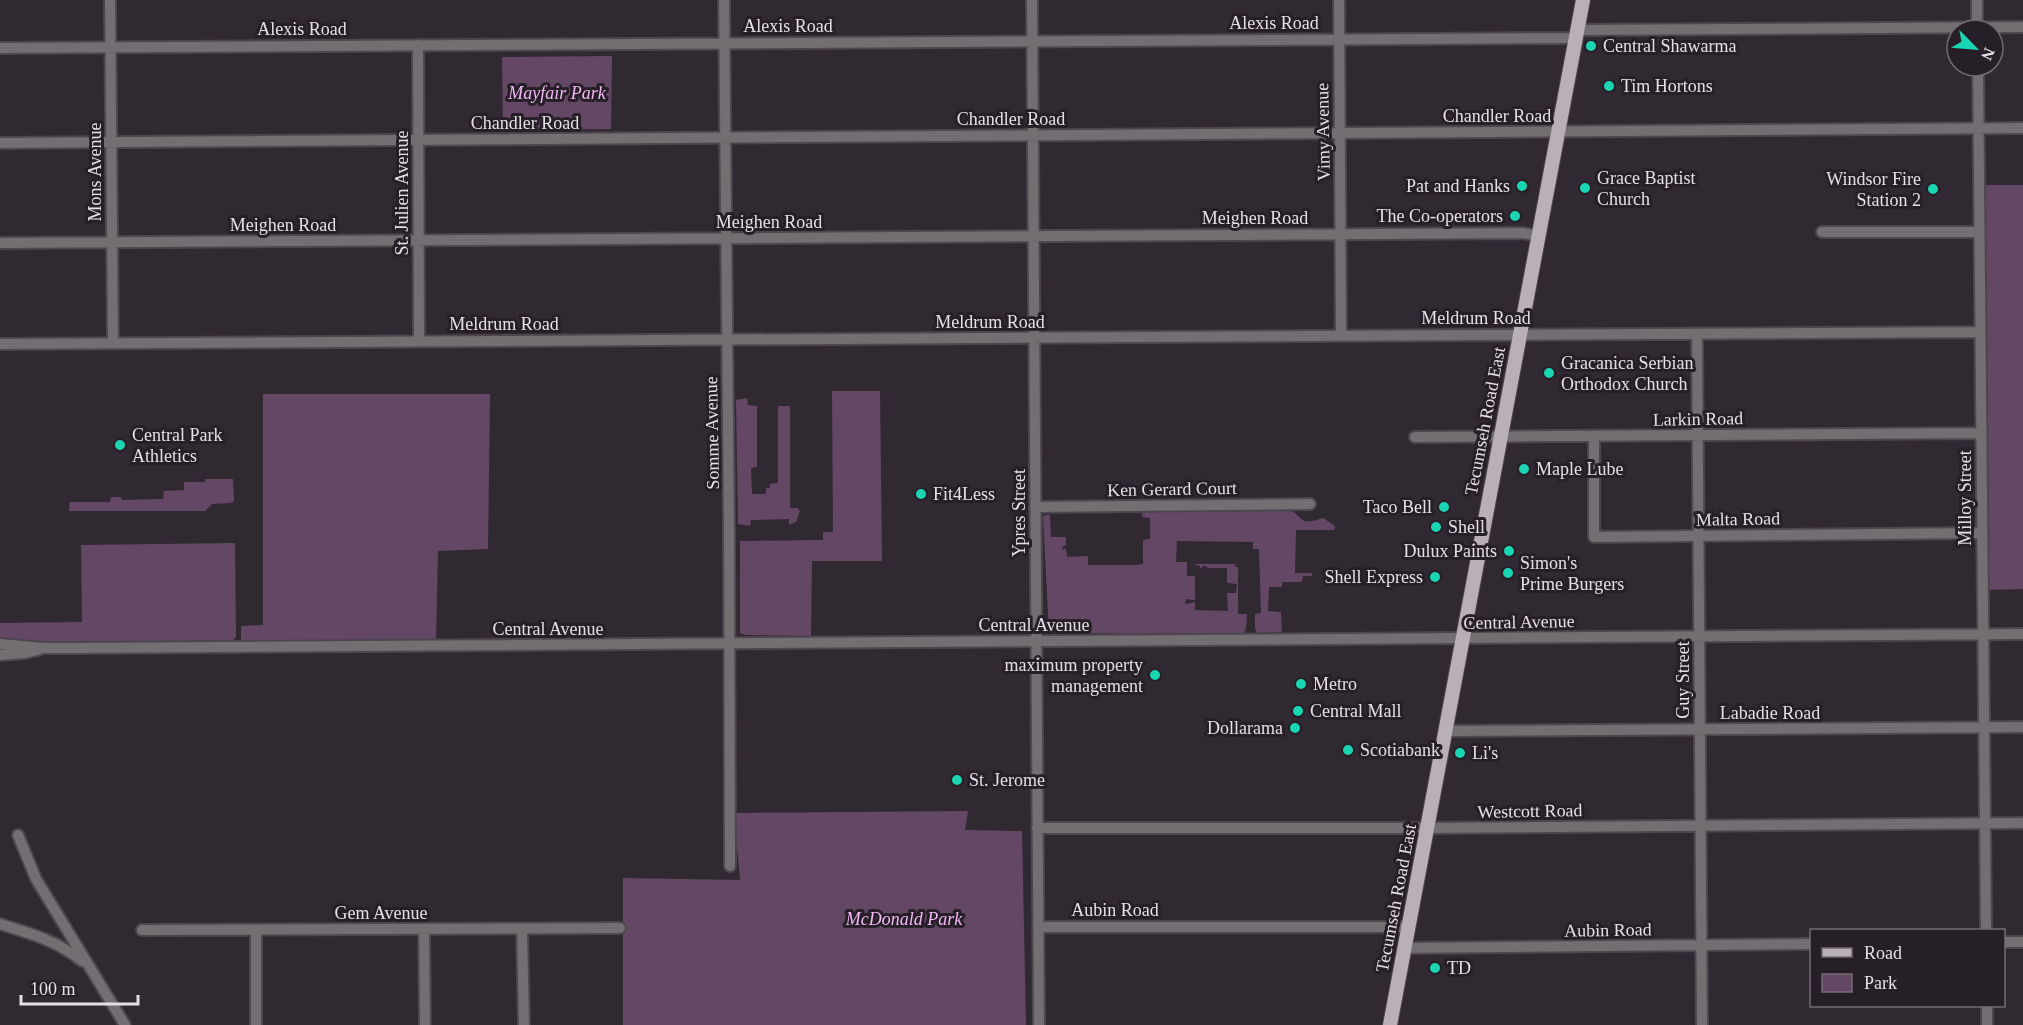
<svg xmlns="http://www.w3.org/2000/svg" width="2023" height="1025" viewBox="0 0 2023 1025" font-family="'Times New Roman',serif">
<style>
.green{fill:#634765}
.lines{fill:none;stroke-linecap:round;stroke-linejoin:round}
.minor-casing{stroke:#4e464f;stroke-width:14}
.major-casing{stroke:#4e464f;stroke-width:16}
.minor{stroke:#726e72;stroke-width:10}
.major{stroke:#b9afb9;stroke-width:14}
.poi-dot{fill:#1ad5b2;stroke:#271f28;stroke-width:2}
.labels{text-anchor:middle;dominant-baseline:central;stroke-width:6;stroke-linejoin:round;paint-order:stroke}
.street-label{font-size:18px;fill:#e5dfe5;stroke:#271f28}
.poi-label{font-size:18px;fill:#e5dfe5;stroke:#271f28;text-anchor:start}
.park-label{font-size:18px;font-style:italic;fill:#f2b7f5;stroke:#271f28}
</style>
<rect width="100%" height="100%" fill="#312932"/>
<!-- green -->
<path class="green" d="M 612,56 L 611,129 L 503,130 L 502,57 Z
M 1983,185 L 2023,185 L 2023,589 L 1986,590 Z
M 832,391 L 880,391 L 882,561 L 812,561 L 811,636 L 745,635 L 740,633 L 740,541 L 823,540 L 823,532 L 833,532 Z
M 263,394 L 490,394 L 488,549 L 438,551 L 436,641 L 241,642 L 241,626 L 263,625 Z
M 747,398 L 748,405 L 757,406 L 757,467 L 751,468 L 752,494 L 766,494 L 766,488 L 770,488 L 770,484 L 778,483 L 778,406 L 790,406 L 790,508 L 797,508 L 800,511 L 796,522 L 789,525 L 789,519 L 751,520 L 750,526 L 738,524 L 736,400 Z
M 205,479 L 233,479 L 234,501 L 231,503 L 212,504 L 205,511 L 69,511 L 70,502 L 110,502 L 111,497 L 121,497 L 122,500 L 163,499 L 164,491 L 184,490 L 184,482 L 205,482 Z
M 1287,509 C 1306,516 1296,527 1323,518 L 1335,526 L 1334,530 L 1296,530 L 1295,573 L 1312,573 L 1312,576 L 1303,576 L 1302,582 L 1282,582 L 1282,587 L 1269,587 L 1268,611 L 1281,612 L 1282,632 L 1257,633 L 1255,628 L 1255,614 L 1261,613 L 1259,549 L 1253,549 L 1253,542 L 1177,541 L 1176,562 L 1187,562 L 1187,576 L 1195,576 L 1195,600 L 1186,599 L 1185,604 L 1195,602 L 1195,610 L 1228,611 L 1227,593 L 1236,593 L 1237,584 L 1227,583 L 1227,568 L 1207,568 L 1207,566 L 1203,566 L 1200,569 L 1200,566 L 1195,565 L 1195,564 L 1236,564 L 1235,567 L 1238,567 L 1238,614 L 1247,614 L 1246,628 L 1244,633 L 1132,634 L 1049,632 L 1043,517 L 1045,515 L 1050,515 L 1051,537 L 1066,537 L 1066,545 L 1063,546 L 1062,549 L 1066,549 L 1067,557 L 1088,556 L 1088,565 L 1137,565 L 1143,564 L 1143,540 L 1150,539 L 1150,518 L 1142,517 L 1143,510 Z
M 235,543 L 236,637 L 230,643 L 49,643 L 0,638 L 0,623 L 82,622 L 81,545 Z
M 968,811 L 965,830 L 1022,831 L 1026,1025 L 623,1025 L 623,878 L 740,880 L 734,813 Z"/>
<g class="lines">
<defs>
<path id="minor" d="M 110,0 L 113,343
M 724,0 L 729,529 L 730,866
M 1032,0 L 1039,1025
M 1339,0 L 1341,335
M 1977,0 L 1977,30
M 1577,30 L 2023,27
M 418,45 L 419,341
M 0,48 L 1576,38
M 1978,66 L 1986,930
M 0,143 L 2023,128
M 1822,232 L 1979,232
M 0,243 L 1523,233 L 1538,236
M 1697,334 L 1702,1025
M 0,344 L 1980,332
M 1415,437 L 1981,433
M 1594,437 L 1594,537 L 1981,533
M 1035,507 L 1310,504
M 0,644 L 44,648 L 78,648 L 2023,634
M 0,655 L 25,653 L 38,650
M 1445,731 L 2023,727
M 1037,828 L 1427,828 L 2023,823
M 18,835 L 36,879 L 125,1025
M 0,924 C 29,933 58,941 82,961
M 1038,927 L 1409,927
M 424,929 L 425,1025
M 522,929 L 524,1025
M 142,930 L 620,928
M 2004,942 L 2023,942
M 1405,948 L 1812,944
M 1987,1006 L 1987,1025
M 256,1025 L 256,930"/>
<path id="major" d="M 1390,1025 L 1583,0"/>
</defs>
<!-- minor casing -->
<use href="#minor" class="minor-casing"/>
<!-- major casing -->
<use href="#major" class="major-casing"/>
<!-- minor -->
<use href="#minor" class="minor"/>
<!-- major -->
<use href="#major" class="major"/>
</g>
<!-- markers -->
<g class="poi-dot">
<circle cx="1591" cy="46" r="6"/>
<circle cx="1609" cy="86" r="6"/>
<circle cx="1522" cy="186" r="6"/>
<circle cx="1585" cy="188" r="6"/>
<circle cx="1933" cy="189" r="6"/>
<circle cx="1515" cy="216" r="6"/>
<circle cx="1549" cy="373" r="6"/>
<circle cx="120" cy="445" r="6"/>
<circle cx="1524" cy="469" r="6"/>
<circle cx="921" cy="494" r="6"/>
<circle cx="1444" cy="507" r="6"/>
<circle cx="1436" cy="527" r="6"/>
<circle cx="1509" cy="551" r="6"/>
<circle cx="1508" cy="573" r="6"/>
<circle cx="1435" cy="577" r="6"/>
<circle cx="1155" cy="675" r="6"/>
<circle cx="1301" cy="684" r="6"/>
<circle cx="1298" cy="711" r="6"/>
<circle cx="1295" cy="728" r="6"/>
<circle cx="1348" cy="750" r="6"/>
<circle cx="1460" cy="753" r="6"/>
<circle cx="957" cy="780" r="6"/>
<circle cx="1435" cy="968" r="6"/>
</g>
<g class="labels">
<!-- street labels -->
<g class="street-label">
<text x="1274" y="23">Alexis Road</text>
<text x="788" y="26">Alexis Road</text>
<text x="302" y="29">Alexis Road</text>
<text x="1497" y="116">Chandler Road</text>
<text x="1011" y="119">Chandler Road</text>
<text x="525" y="123">Chandler Road</text>
<text transform="translate(1323 132) rotate(-91)">Vimy Avenue</text>
<text transform="translate(95 172) rotate(-90)">Mons Avenue</text>
<text transform="translate(402 193) rotate(-90)">St. Julien Avenue</text>
<text x="1255" y="218">Meighen Road</text>
<text x="769" y="222">Meighen Road</text>
<text x="283" y="225">Meighen Road</text>
<text x="1476" y="318">Meldrum Road</text>
<text x="990" y="322">Meldrum Road</text>
<text x="504" y="324">Meldrum Road</text>
<text transform="translate(1698 419) rotate(-1)">Larkin Road</text>
<text transform="translate(1485 421) rotate(-79)">Tecumseh Road East</text>
<text transform="translate(712 433) rotate(-91)">Somme Avenue</text>
<text transform="translate(1172 489) rotate(-1)">Ken Gerard Court</text>
<text transform="translate(1965 498) rotate(-90)">Milloy Street</text>
<text transform="translate(1019 513) rotate(-90)">Ypres Street</text>
<text transform="translate(1738 519) rotate(-1)">Malta Road</text>
<text transform="translate(1519 622) rotate(-1)">Central Avenue</text>
<text x="1034" y="625">Central Avenue</text>
<text x="548" y="629">Central Avenue</text>
<text transform="translate(1683 680) rotate(-90)">Guy Street</text>
<text x="1770" y="713">Labadie Road</text>
<text transform="translate(1530 811) rotate(-1)">Westcott Road</text>
<text transform="translate(1396 898) rotate(-79)">Tecumseh Road East</text>
<text x="1115" y="910">Aubin Road</text>
<text x="381" y="913">Gem Avenue</text>
<text transform="translate(1608 930) rotate(-1)">Aubin Road</text>
</g>
<!-- poi labels -->
<g class="poi-label">
<text x="1603" y="46">Central Shawarma</text>
<text x="1621" y="86">Tim Hortons</text>
<text x="1597" y="178">Grace Baptist<tspan x="1597" dy="21">Church</tspan></text>
<text x="1921" y="179" text-anchor="end">Windsor Fire<tspan x="1921" dy="21">Station 2</tspan></text>
<text x="1510" y="186" text-anchor="end">Pat and Hanks</text>
<text x="1503" y="216" text-anchor="end">The Co-operators</text>
<text x="1561" y="363">Gracanica Serbian<tspan x="1561" dy="21">Orthodox Church</tspan></text>
<text x="132" y="435">Central Park<tspan x="132" dy="21">Athletics</tspan></text>
<text x="1536" y="469">Maple Lube</text>
<text x="933" y="494">Fit4Less</text>
<text x="1432" y="507" text-anchor="end">Taco Bell</text>
<text x="1448" y="527">Shell</text>
<text x="1497" y="551" text-anchor="end">Dulux Paints</text>
<text x="1520" y="563">Simon's<tspan x="1520" dy="21">Prime Burgers</tspan></text>
<text x="1423" y="577" text-anchor="end">Shell Express</text>
<text x="1143" y="665" text-anchor="end">maximum property<tspan x="1143" dy="21">management</tspan></text>
<text x="1313" y="684">Metro</text>
<text x="1310" y="711">Central Mall</text>
<text x="1283" y="728" text-anchor="end">Dollarama</text>
<text x="1360" y="750">Scotiabank</text>
<text x="1472" y="753">Li's</text>
<text x="969" y="780">St. Jerome</text>
<text x="1447" y="968">TD</text>
</g>
<!-- park labels -->
<g class="park-label">
<text x="557" y="93">Mayfair Park</text>
<text x="904" y="919">McDonald Park</text>
</g>
</g>
<!-- legend -->
<rect x="1810" y="929" width="195" height="78" fill="#271f28" stroke="#736c74" stroke-width="1.5"/>
<rect x="1822" y="948" width="30" height="9" fill="#b9afb9" stroke="#736c74" stroke-width="1.5"/>
<text x="1864" y="959" font-size="18" fill="#e5dfe5">Road</text>
<rect x="1822" y="974" width="30" height="18" fill="#634765" stroke="#736c74" stroke-width="1.5"/>
<text x="1864" y="989" font-size="18" fill="#e5dfe5">Park</text>
<!-- north arrow -->
<g transform="translate(1975 48) rotate(115)"><circle r="28" fill="#271f28" stroke="#736c74" stroke-width="1.5"/>
<path d="M0-4.5L10 22L0 15L-10 22Z" fill="#1ad5b2"/>
<text y="-9" font-size="16" font-weight="bold" text-anchor="middle" fill="#e5dfe5">N</text>
</g>
<!-- scale -->
<path d="M21 995v9h117v-9" fill="none" stroke="#e5dfe5" stroke-width="3"/>
<text x="30" y="995" font-size="18" fill="#e5dfe5" stroke="#271f28" stroke-width="4.5" paint-order="stroke">100 m</text>
</svg>
